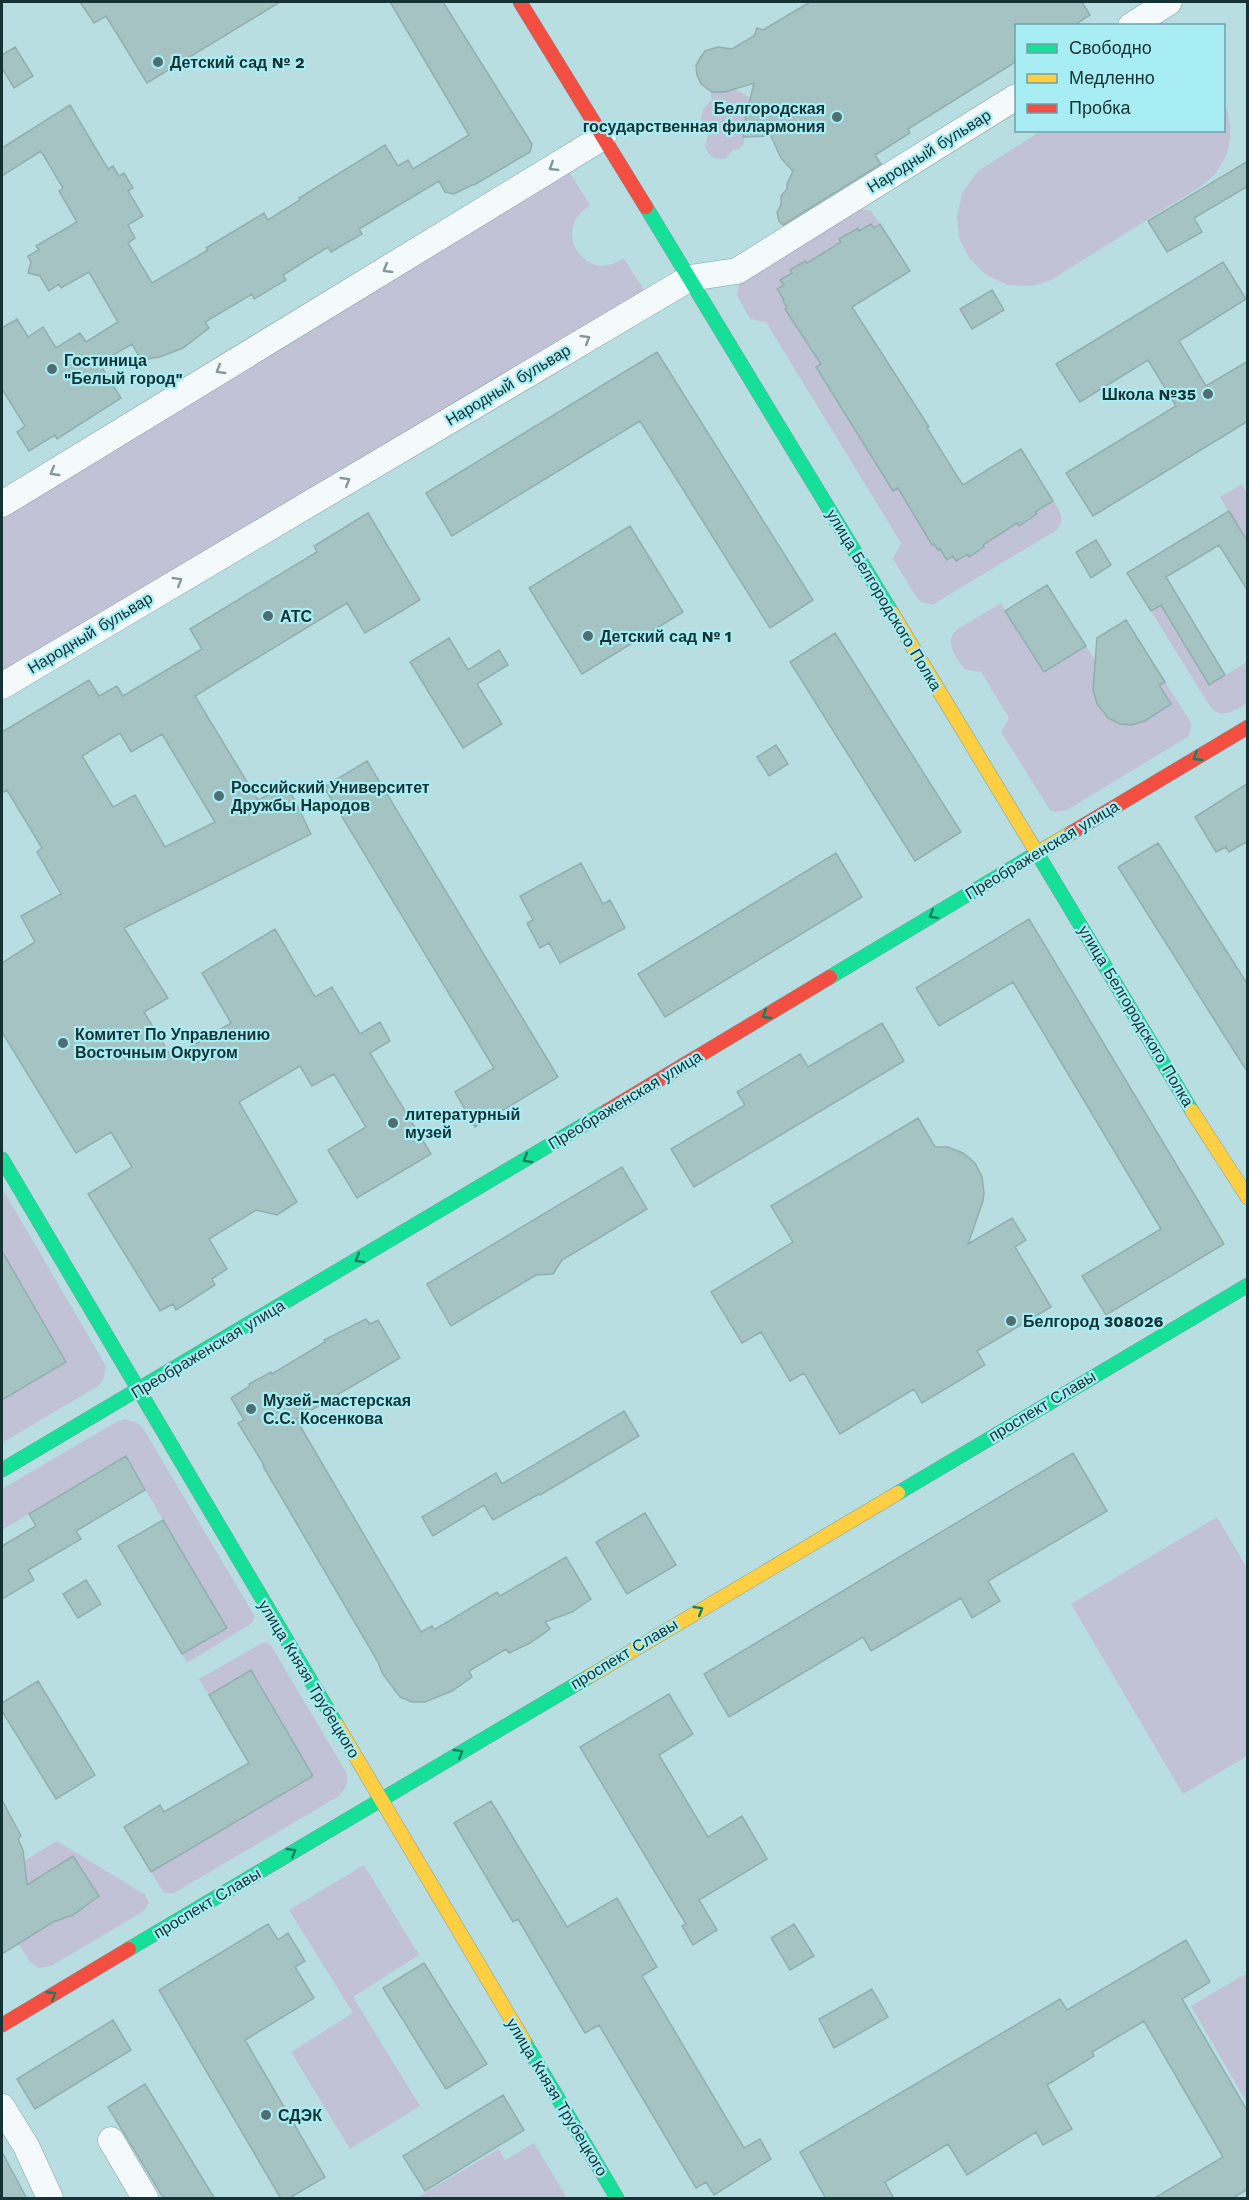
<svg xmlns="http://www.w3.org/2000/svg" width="1249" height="2200" viewBox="0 0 1249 2200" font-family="'Work Sans',sans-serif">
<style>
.green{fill:#c2c2d7}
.building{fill:#a5c3c3;stroke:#91afae;stroke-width:1.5;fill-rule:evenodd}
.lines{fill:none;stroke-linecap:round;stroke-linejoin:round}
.street-casing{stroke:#809fa2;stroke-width:27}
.fast-casing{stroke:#809fa2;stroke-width:15}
.slow-casing{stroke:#809fa2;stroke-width:15}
.jam-casing{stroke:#809fa2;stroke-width:15}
.street{stroke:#f4fafb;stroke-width:26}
.fast{stroke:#16e098;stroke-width:14}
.slow{stroke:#ffcf43;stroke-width:14}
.jam{stroke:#f24e42;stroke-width:14}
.oneway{stroke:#849698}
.oneway2{stroke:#158061}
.poi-dot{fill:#4e6e71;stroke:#a7edf3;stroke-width:2}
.labels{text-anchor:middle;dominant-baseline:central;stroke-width:4.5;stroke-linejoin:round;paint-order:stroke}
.poi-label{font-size:16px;font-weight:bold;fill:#153234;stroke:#a7edf3;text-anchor:start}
.street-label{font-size:16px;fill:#153234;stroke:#a7edf3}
</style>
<rect width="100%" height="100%" fill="#b8dee2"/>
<!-- green -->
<path class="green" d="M 733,88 L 753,99 L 744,124 L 744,144 L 739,149 L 733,150 L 726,158 C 715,161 708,156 705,146 L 708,136 C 698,122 699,110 712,100 L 710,90 Z
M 1224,101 C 1233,122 1233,149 1219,168 C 1215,175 1208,180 1203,185 L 1051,280 L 1032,286 L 1008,285 L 986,275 L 970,259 L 959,238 L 957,217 L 962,193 L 978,171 L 1041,131 L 1224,130 Z
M 568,170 L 590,205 C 584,210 577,215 574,223 C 567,241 580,264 601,266 C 609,266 616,262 624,259 L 650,299 L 2,684 L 2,515 Z
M 860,209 L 871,211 L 880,224 L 874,228 L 871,224 L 859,231 L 857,228 L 840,239 L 841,242 L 781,280 L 784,285 L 777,289 L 784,300 L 783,301 L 787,308 L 785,309 L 797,327 L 799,327 L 821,364 L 816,368 L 824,380 L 826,379 L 841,407 L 893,491 L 898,489 L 947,560 L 953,556 L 957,561 L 968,554 L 970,556 L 984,547 L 983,545 L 1017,523 L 1019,526 L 1037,515 L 1035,512 L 1044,500 L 1050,496 C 1058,508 1068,520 1055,531 L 932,605 L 921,602 L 917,598 L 893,559 L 901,543 L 766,322 L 750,319 L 737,295 L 739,284 Z
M 1242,484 L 1247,494 L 1247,542 L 1220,497 Z
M 1001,603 L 1044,672 L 1086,646 L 1101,670 L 1094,675 C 1092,705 1108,734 1143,722 C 1152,718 1162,710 1171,704 L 1159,685 L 1165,682 L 1189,719 L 1191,724 L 1189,736 L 1067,810 L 1055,812 L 1050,810 L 1001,732 L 1009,718 L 981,672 L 964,669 C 956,657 944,644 956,630 Z
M 1161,605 L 1209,685 L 1247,662 L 1247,703 C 1235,710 1223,720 1211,708 L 1151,611 Z
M 2,1188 L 106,1366 L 103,1381 L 98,1386 L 2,1443 L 2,1400 L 66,1361 L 2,1251 Z
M 126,1419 L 137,1423 L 143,1428 L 254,1615 L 253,1621 L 249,1625 L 187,1663 L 182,1654 L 227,1628 L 126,1457 L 2,1530 L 2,1489 L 118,1421 Z
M 1217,1517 L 1247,1568 L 1247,1756 L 1183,1794 L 1071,1604 Z
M 264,1642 L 270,1644 L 346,1772 C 349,1782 346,1789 339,1796 L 174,1893 L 164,1893 L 151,1872 L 313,1776 L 252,1670 L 209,1695 L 199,1679 Z
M 57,1841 L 144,1894 L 149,1902 L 144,1911 L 51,1966 L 39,1968 L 30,1962 L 2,1917 L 2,1901 L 26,1939 L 53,1922 L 73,1915 L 98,1897 L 73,1856 L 16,1892 L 24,1861 Z
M 364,1865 L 419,1955 L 353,1997 L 420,2106 L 350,2149 L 291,2052 L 353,2013 L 289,1910 Z
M 1247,1973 L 1247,2103 L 1191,2006 Z
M 534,2143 L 567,2198 L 416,2198 L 499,2149 L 505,2160 Z"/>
<!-- building -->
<path class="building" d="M 80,2 L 280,2 L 147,83 L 106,16 L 94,23 Z
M 390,2 L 443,2 L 532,144 L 530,152 L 474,185 L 472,185 L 454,194 L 445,192 L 439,181 L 359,229 L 362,234 L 331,252 L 328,247 L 283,275 L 286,280 L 254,299 L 252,294 L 205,322 L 209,328 L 183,348 L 160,357 L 141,360 L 132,344 L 99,363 L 121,398 L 57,439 L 55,435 L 29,451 L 17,432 L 25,426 L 2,389 L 2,328 L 17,319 L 28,337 L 43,327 L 56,348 L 80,333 L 86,342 L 118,322 L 89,272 L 61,288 L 59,284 L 49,291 L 40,276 L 28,273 L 31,262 L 28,256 L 39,250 L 36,246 L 77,222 L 59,191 L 63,188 L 41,151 L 2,176 L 2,148 L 70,105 L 108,169 L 113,166 L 119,176 L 124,173 L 133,188 L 128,191 L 143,216 L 128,225 L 135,238 L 128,243 L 152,283 L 208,250 L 206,248 L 264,213 L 268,220 L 300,200 L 299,198 L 385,145 L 398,166 L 408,160 L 413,169 L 469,135 Z
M 810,2 L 1082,2 L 1090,15 L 1073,26 L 1017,26 L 1017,61 L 908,129 L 910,133 L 875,155 L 881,164 L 783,225 L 779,221 L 777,212 L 781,205 L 781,196 L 787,189 L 787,184 L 793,171 L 781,158 L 771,136 L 743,137 L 744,124 L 754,83 L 725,92 L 712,92 L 701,84 L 697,75 L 696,66 L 700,58 L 705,51 L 718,47 L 732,49 L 754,36 L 757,28 L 763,30 Z
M 15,47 L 33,76 L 14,88 L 2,68 L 2,55 Z
M 1248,161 L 1248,186 L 1194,218 L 1202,232 L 1167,252 L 1148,221 Z
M 871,224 L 874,228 L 880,224 L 910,271 L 852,307 L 929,427 L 927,428 L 957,476 L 963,485 L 1021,449 L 1053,501 L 1035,512 L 1037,514 L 1019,526 L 1017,523 L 983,545 L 984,547 L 969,557 L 968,554 L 956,561 L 953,556 L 947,560 L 940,549 L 938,550 L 934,544 L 932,545 L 898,488 L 893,491 L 816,367 L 821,364 L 785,309 L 787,308 L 783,301 L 784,300 L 777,289 L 784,285 L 780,280 L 792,273 L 790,270 L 805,261 L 807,263 L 841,242 L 839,239 L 858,228 L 859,231 Z
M 1223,262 L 1246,299 L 1179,341 L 1206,386 L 1248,361 L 1248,421 L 1093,516 L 1066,473 L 1176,406 L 1148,360 L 1080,402 L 1056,364 Z
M 992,290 L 1004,310 L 972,329 L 960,309 Z
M 657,352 L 813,600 L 770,628 L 640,421 L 452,536 L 426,493 Z
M 1229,511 L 1248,542 L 1248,591 L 1219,545 L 1166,577 L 1225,675 L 1209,685 L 1161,605 L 1151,611 L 1127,573 Z
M 368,513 L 420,600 L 365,633 L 347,603 L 195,696 L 258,800 L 287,785 L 311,834 L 124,928 L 168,998 L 144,1012 L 172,1058 L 231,1023 L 202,973 L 275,929 L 315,997 L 332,987 L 360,1034 L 380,1022 L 390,1041 L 370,1053 L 431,1154 L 357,1198 L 328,1150 L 366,1127 L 334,1074 L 312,1086 L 300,1066 L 239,1102 L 297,1202 L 277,1215 L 256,1210 L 209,1239 L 227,1269 L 212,1279 L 215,1285 L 176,1310 L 173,1304 L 160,1311 L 88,1194 L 132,1167 L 111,1132 L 76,1153 L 2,1032 L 2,963 L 35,942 L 21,916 L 61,894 L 37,852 L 42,848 L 7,790 L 2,793 L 2,732 L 89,680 L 99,696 L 117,686 L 123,696 L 202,649 L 190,629 L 317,552 L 314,546 ZM 120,733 L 131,752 L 162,734 L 215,822 L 165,847 L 135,795 L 113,807 L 82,756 Z
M 630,526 L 683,612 L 582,674 L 529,588 Z
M 1096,540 L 1111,565 L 1091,578 L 1076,552 Z
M 1047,585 L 1086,646 L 1044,672 L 1005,611 Z
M 1126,620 L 1165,682 L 1159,685 L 1171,704 L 1145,721 L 1131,725 L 1120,724 L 1108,718 L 1097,704 L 1093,690 L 1097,638 Z
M 835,633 L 961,832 L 915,861 L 790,662 Z
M 449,638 L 468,670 L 499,650 L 508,665 L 477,684 L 502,724 L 463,748 L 410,662 Z
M 776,745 L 788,764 L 769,776 L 757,757 Z
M 367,761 L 558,1077 L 475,1127 L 455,1092 L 494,1068 L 324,787 Z
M 1248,783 L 1248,841 L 1229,852 L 1226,847 L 1216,852 L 1195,817 Z
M 1158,843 L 1248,985 L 1248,1073 L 1118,867 Z
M 836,853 L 862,897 L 665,1017 L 638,974 Z
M 581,863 L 603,904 L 610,900 L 625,928 L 560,963 L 549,943 L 540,948 L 527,923 L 533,920 L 520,896 Z
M 1029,919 L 1224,1244 L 1106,1315 L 1082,1276 L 1161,1229 L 1013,982 L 939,1026 L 916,988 Z
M 882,1023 L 904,1061 L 694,1187 L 671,1149 L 745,1105 L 737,1092 L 800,1054 L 808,1067 Z
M 918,1118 L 935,1147 L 948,1147 L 963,1153 L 975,1163 L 982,1177 L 984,1193 L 983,1201 L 968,1244 L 1012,1218 L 1026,1240 L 1015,1247 L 1051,1307 L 977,1351 L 985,1365 L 922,1403 L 914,1389 L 840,1434 L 804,1373 L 790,1381 L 761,1332 L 742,1343 L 711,1292 L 793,1242 L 771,1206 Z
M 622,1167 L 647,1209 L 562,1260 L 553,1274 L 536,1275 L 451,1326 L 427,1284 Z
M 2,1251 L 66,1362 L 2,1400 Z
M 366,1319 L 370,1324 L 378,1320 L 400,1358 L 296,1419 L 421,1632 L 432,1626 L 434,1630 L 497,1592 L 500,1596 L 566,1557 L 591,1599 L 572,1612 L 545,1622 L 550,1629 L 530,1643 L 509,1653 L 506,1649 L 469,1671 L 472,1677 L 452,1691 L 425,1702 L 412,1702 L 400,1697 L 382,1673 L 378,1662 L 263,1466 L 264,1465 L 238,1423 L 244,1420 L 231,1398 L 250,1386 L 249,1384 L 271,1372 L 272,1374 L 325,1342 L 324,1340 Z
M 624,1411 L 639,1436 L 540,1495 L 539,1494 L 493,1520 L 484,1505 L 433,1536 L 422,1517 L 496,1473 L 502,1484 Z
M 1073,1453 L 1107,1511 L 988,1581 L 1000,1601 L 972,1618 L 961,1598 L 871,1651 L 863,1637 L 729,1717 L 704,1674 Z
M 126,1456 L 145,1490 L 76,1531 L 81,1539 L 28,1570 L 34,1580 L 2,1599 L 2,1546 L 36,1526 L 29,1514 Z
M 645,1513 L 676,1565 L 627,1594 L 596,1542 Z
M 163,1520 L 227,1628 L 182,1654 L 118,1546 Z
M 86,1580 L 101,1604 L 78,1618 L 63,1594 Z
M 251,1670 L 313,1776 L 151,1872 L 124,1827 L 160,1805 L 164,1812 L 249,1763 L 209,1695 Z
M 38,1681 L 95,1775 L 56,1799 L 2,1711 L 2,1703 Z
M 669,1694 L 693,1734 L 659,1755 L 708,1837 L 742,1816 L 767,1859 L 699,1900 L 717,1930 L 693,1945 L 682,1926 L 686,1924 L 580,1747 Z
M 2,1800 L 21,1836 L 18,1839 L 23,1850 L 27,1885 L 73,1856 L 99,1896 L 73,1915 L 53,1922 L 2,1954 Z
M 491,1801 L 567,1927 L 617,1898 L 657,1967 L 642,1976 L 744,2148 L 760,2139 L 771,2159 L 714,2195 L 706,2182 L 696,2188 L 599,2025 L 585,2033 L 518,1919 L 513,1922 L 454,1823 Z
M 268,1924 L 278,1940 L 288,1933 L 305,1961 L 295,1967 L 314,1998 L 245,2040 L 325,2177 L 288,2199 L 281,2199 L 159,1990 Z
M 794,1924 L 814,1956 L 790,1970 L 771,1938 Z
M 1186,1940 L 1210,1982 L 1182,1999 L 1248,2112 L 1248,2189 L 1231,2199 L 1153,2199 L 1223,2157 L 1144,2021 L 1092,2052 L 1094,2056 L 1047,2085 L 1072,2129 L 1043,2145 L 1036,2132 L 967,2175 L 948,2144 L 885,2182 L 894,2199 L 826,2199 L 800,2152 L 1060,1999 L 1067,2010 Z
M 424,1963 L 487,2064 L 446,2089 L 383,1988 Z
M 872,1989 L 888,2017 L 834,2048 L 819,2019 Z
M 113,2020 L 131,2050 L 35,2109 L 17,2079 Z
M 145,2084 L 215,2199 L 164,2199 L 108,2107 Z
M 503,2095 L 524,2130 L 425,2191 L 403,2156 Z
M 2,2152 L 27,2199 L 2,2199 Z"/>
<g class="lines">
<defs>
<path id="street" d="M 1131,26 L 1169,2
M 2,504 L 603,137
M 2,686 L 690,278 L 737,271 L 1016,97
M 2,2107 L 26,2146 L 50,2198
M 111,2140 L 145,2198"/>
<path id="fast" d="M 646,207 L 892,613
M 830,977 L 1037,853 L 1192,1111
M 2,1159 L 337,1725
M 2,1470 L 607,1111
M 898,1493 L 1248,1285
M 129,1949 L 590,1676
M 524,2041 L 617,2198"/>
<path id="slow" d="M 892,613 L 1037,853 L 1071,833
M 1192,1111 L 1248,1198
M 590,1676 L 898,1493
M 337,1725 L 524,2041"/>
<path id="jam" d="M 520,2 L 646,207
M 1071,833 L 1248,727
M 607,1111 L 830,977
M 2,2025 L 129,1949"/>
</defs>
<!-- street casing -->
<use href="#street" class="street-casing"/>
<!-- fast casing -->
<use href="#fast" class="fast-casing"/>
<!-- slow casing -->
<use href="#slow" class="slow-casing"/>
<!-- jam casing -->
<use href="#jam" class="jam-casing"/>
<!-- street -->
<use href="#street" class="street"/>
<!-- fast -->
<use href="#fast" class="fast"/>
<!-- slow -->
<use href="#slow" class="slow"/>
<!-- jam -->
<use href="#jam" class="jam"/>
</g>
<!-- one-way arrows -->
<defs><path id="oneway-chevron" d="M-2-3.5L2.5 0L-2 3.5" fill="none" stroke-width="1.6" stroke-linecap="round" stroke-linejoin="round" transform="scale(1.5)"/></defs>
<g class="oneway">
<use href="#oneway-chevron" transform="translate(553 167) rotate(148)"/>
<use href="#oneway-chevron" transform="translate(387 269) rotate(149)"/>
<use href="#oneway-chevron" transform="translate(586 339) rotate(-31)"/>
<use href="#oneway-chevron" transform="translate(220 370) rotate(149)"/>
<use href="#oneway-chevron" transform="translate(54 472) rotate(149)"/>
<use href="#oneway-chevron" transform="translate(346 481) rotate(-31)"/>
<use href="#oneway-chevron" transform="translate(178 581) rotate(-31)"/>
</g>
<g class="oneway2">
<use href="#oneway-chevron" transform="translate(1197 757) rotate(149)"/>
<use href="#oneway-chevron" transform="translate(933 915) rotate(149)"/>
<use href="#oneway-chevron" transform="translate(766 1015) rotate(149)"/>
<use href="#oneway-chevron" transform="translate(527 1159) rotate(149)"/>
<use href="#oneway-chevron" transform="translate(359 1259) rotate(149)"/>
<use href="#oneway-chevron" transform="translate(699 1610) rotate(-31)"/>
<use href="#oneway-chevron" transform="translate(459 1753) rotate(-31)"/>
<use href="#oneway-chevron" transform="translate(292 1852) rotate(-31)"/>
<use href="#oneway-chevron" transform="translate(52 1995) rotate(-31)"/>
</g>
<!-- markers -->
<g class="poi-dot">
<circle cx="158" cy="62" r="6"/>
<circle cx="837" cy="117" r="6"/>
<circle cx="52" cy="369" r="6"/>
<circle cx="1208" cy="394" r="6"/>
<circle cx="268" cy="616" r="6"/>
<circle cx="588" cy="636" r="6"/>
<circle cx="219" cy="796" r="6"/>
<circle cx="63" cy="1043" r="6"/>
<circle cx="393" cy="1123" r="6"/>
<circle cx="1011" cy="1321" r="6"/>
<circle cx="251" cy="1409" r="6"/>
<circle cx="266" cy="2115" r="6"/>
</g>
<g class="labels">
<!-- poi labels -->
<g class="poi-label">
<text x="170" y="62">Детский сад № 2</text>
<text x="825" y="108" text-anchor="end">Белгородская<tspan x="825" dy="18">государственная филармония</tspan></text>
<text x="64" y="360">Гостиница<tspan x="64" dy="18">"Белый город"</tspan></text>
<text x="1196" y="394" text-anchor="end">Школа №35</text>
<text x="280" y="616">АТС</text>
<text x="600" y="636">Детский сад № 1</text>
<text x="231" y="787">Российский Университет<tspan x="231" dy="18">Дружбы Народов</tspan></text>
<text x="75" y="1034">Комитет По Управлению<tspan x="75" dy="18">Восточным Округом</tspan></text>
<text x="405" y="1114">литературный<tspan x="405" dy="18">музей</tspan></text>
<text x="1023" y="1321">Белгород 308026</text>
<text x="263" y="1400">Музей-мастерская<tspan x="263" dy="18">С.С. Косенкова</tspan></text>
<text x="278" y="2115">СДЭК</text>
</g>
<!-- street labels -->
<g class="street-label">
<text transform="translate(929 151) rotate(-32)">Народный бульвар</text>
<text transform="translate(508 385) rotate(-31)">Народный бульвар</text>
<text transform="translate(884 600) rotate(59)">улица Белгородского Полка</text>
<text transform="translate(90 633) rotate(-31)">Народный бульвар</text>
<text transform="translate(1042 850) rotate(-31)">Преображенская улица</text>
<text transform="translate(1136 1016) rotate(59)">улица Белгородского Полка</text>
<text transform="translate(625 1100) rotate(-31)">Преображенская улица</text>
<text transform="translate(208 1349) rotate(-31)">Преображенская улица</text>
<text transform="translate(1042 1406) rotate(-31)">проспект Славы</text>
<text transform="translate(624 1654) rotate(-31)">проспект Славы</text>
<text transform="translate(309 1679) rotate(59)">улица Князя Трубецкого</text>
<text transform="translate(207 1903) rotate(-31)">проспект Славы</text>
<text transform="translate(557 2097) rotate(59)">улица Князя Трубецкого</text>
</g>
</g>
<!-- border -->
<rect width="1249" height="2200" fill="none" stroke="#153234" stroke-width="6"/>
<!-- legend -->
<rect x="1015" y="24" width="210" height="108" fill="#a7edf3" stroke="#6da2a7" stroke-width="1.5"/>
<rect x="1027" y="44" width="30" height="9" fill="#16e098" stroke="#6da2a7" stroke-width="1.5"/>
<text x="1069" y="54" font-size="18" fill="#153234">Свободно</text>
<rect x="1027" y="74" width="30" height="9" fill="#ffcf43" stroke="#6da2a7" stroke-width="1.5"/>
<text x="1069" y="84" font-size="18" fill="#153234">Медленно</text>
<rect x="1027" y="104" width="30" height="9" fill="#f24e42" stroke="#6da2a7" stroke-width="1.5"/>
<text x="1069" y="114" font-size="18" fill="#153234">Пробка</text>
</svg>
